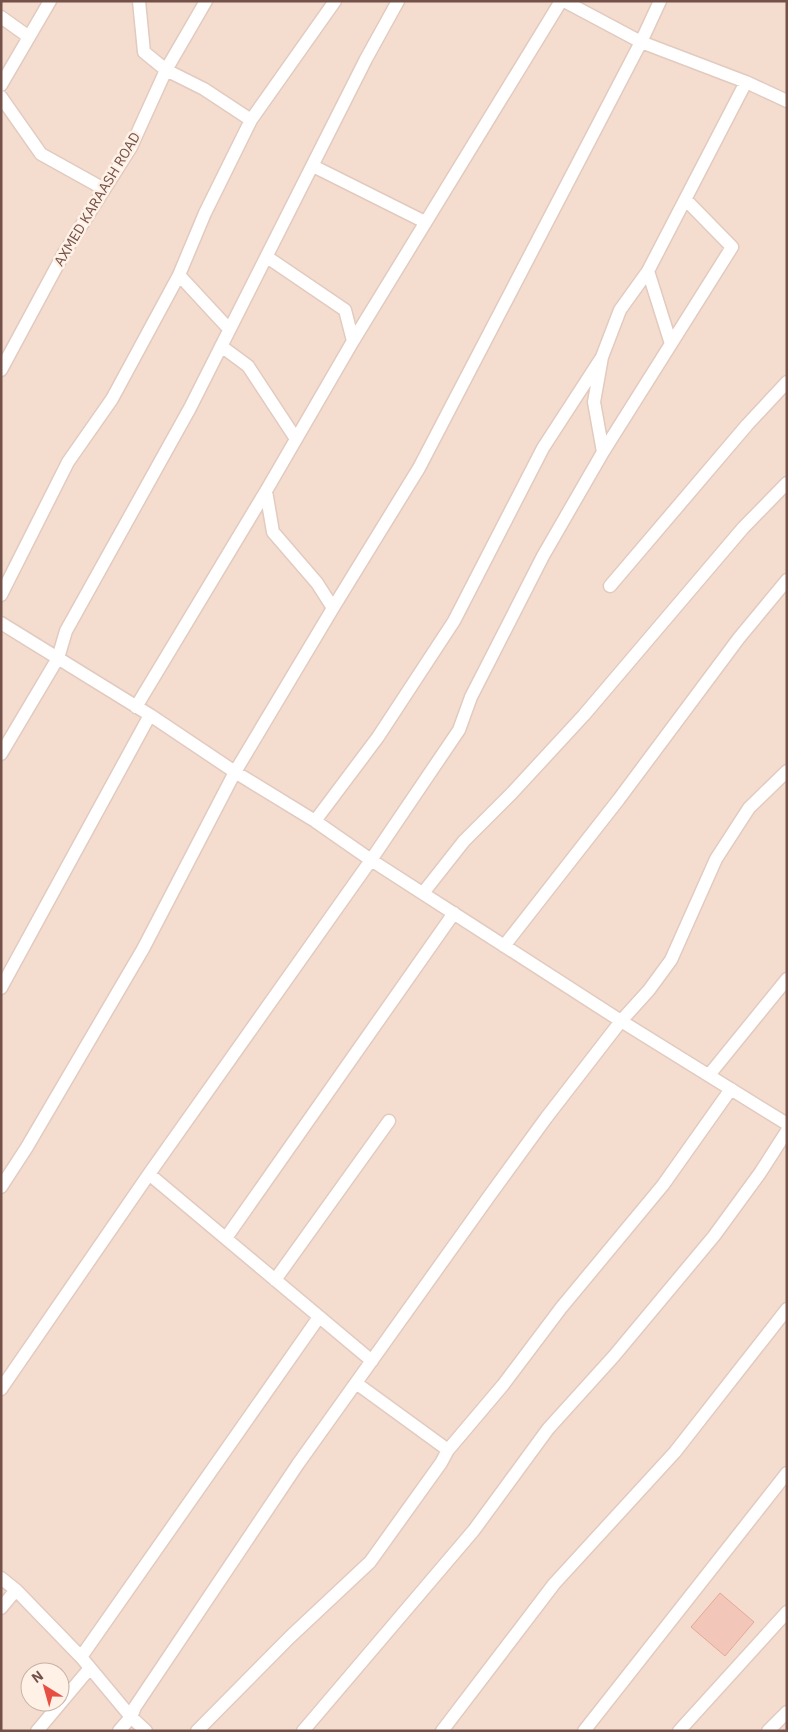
<svg xmlns="http://www.w3.org/2000/svg" width="788" height="1732" viewBox="0 0 788 1732" font-family="'IBM Plex Sans',sans-serif">
<style>
.residential{fill:#f4ddcf;fill-rule:evenodd}
.building{fill:#f2c6b8;stroke:#e4a998}
.lines{fill:none;stroke-linecap:round;stroke-linejoin:round}
.minor-casing{stroke:#e2cabf;stroke-width:15}
.minor{stroke:#fff;stroke-width:12}
.labels{text-anchor:middle;dominant-baseline:central;stroke-width:5;stroke-linejoin:round;paint-order:stroke}
.street-label{font-size:14px;fill:#735048;stroke:#fff1e6}
</style>
<rect width="100%" height="100%" fill="#fcede0"/>
<!-- residential -->
<path class="residential" d="M 1,1 L 787,1 L 787,1731 L 1,1731 ZM 30,1672 L 60,1672 L 60,1702 L 30,1702 Z"/>
<!-- building -->
<path class="building" d="M 720,1593 L 754,1622 L 725,1656 L 691,1627 Z"/>
<g class="lines">
<defs>
<path id="minor" d="M 139,1 L 144,52 L 166,70 L 204,89 L 251,120
M 564,1 L 641,42 L 746,82 L 787,101
M 1,17 L 29,37
M 1,85 L 50,1
M 1,97 L 41,154 L 104,189
M 313,166 L 425,222
M 267,257 L 345,310 L 353,341
M 648,271 L 671,344
M 179,275 L 229,329
M 221,346 L 248,366 L 296,439
M 1,370 L 64,253 L 131,147 L 166,70 L 206,1
M 603,452 L 594,402 L 602,357 L 620,310 L 648,271 L 746,82
M 266,491 L 273,532 L 317,583 L 333,608
M 610,586 L 747,425 L 787,382
M 1,595 L 68,462 L 112,399 L 179,275 L 205,213 L 251,120 L 335,1
M 1,623 L 150,715 L 235,772 L 315,821 L 371,860 L 621,1021 L 787,1124
M 136,707 L 266,491 L 353,341 L 561,1
M 1,754 L 58,658 L 66,631 L 190,408 L 366,59 L 398,1
M 315,821 L 378,737 L 454,621 L 543,448 L 602,357
M 423,893 L 464,841 L 512,793 L 584,715 L 743,528 L 787,483
M 504,946 L 619,799 L 739,638 L 787,580
M 1,988 L 150,715
M 709,1075 L 787,979
M 149,1174 L 372,1361
M 1,1187 L 27,1147 L 143,949 L 235,772 L 333,608 L 419,468 L 641,42 L 660,1
M 226,1238 L 454,913
M 275,1280 L 389,1121
M 1,1389 L 149,1174 L 371,860 L 459,730 L 471,697 L 543,556 L 603,452 L 732,247 L 686,200
M 448,1450 L 503,1385 L 561,1308 L 663,1185 L 731,1089
M 1,1578 L 16,1590 L 81,1657 L 131,1717 L 146,1731
M 1,1608 L 16,1590
M 81,1657 L 319,1317
M 37,1731 L 90,1668
M 119,1731 L 131,1717 L 135,1707 L 298,1464 L 490,1195 L 546,1118 L 621,1021 L 649,990 L 671,960 L 716,859 L 749,808 L 787,771
M 197,1731 L 290,1637 L 370,1562 L 441,1463 L 448,1450 L 356,1383
M 303,1731 L 474,1530 L 548,1429 L 614,1356 L 714,1236 L 760,1173 L 787,1131
M 442,1731 L 554,1584 L 675,1452 L 787,1309
M 584,1731 L 787,1473
M 679,1731 L 787,1612
M 768,1731 L 787,1712"/>
</defs>
<!-- minor casing -->
<use href="#minor" class="minor-casing"/>
<!-- minor -->
<use href="#minor" class="minor"/>
</g>
<g class="labels">
<!-- street labels -->
<g class="street-label">
<text transform="translate(97 199) rotate(-59)">AXMED KARAASH ROAD</text>
</g>
</g>
<!-- border -->
<rect width="788" height="1732" fill="none" stroke="#735048" stroke-width="5"/>
<!-- north arrow -->
<g transform="translate(45 1687) rotate(323)"><circle r="24" fill="#fff1e6" stroke="#c7b1a7"/>
<path d="M0-4L9 19L0 12L-9 19Z" fill="#e84f44"/>
<text y="-8" font-size="14" font-weight="bold" text-anchor="middle" fill="#735048">N</text>
</g>
</svg>
